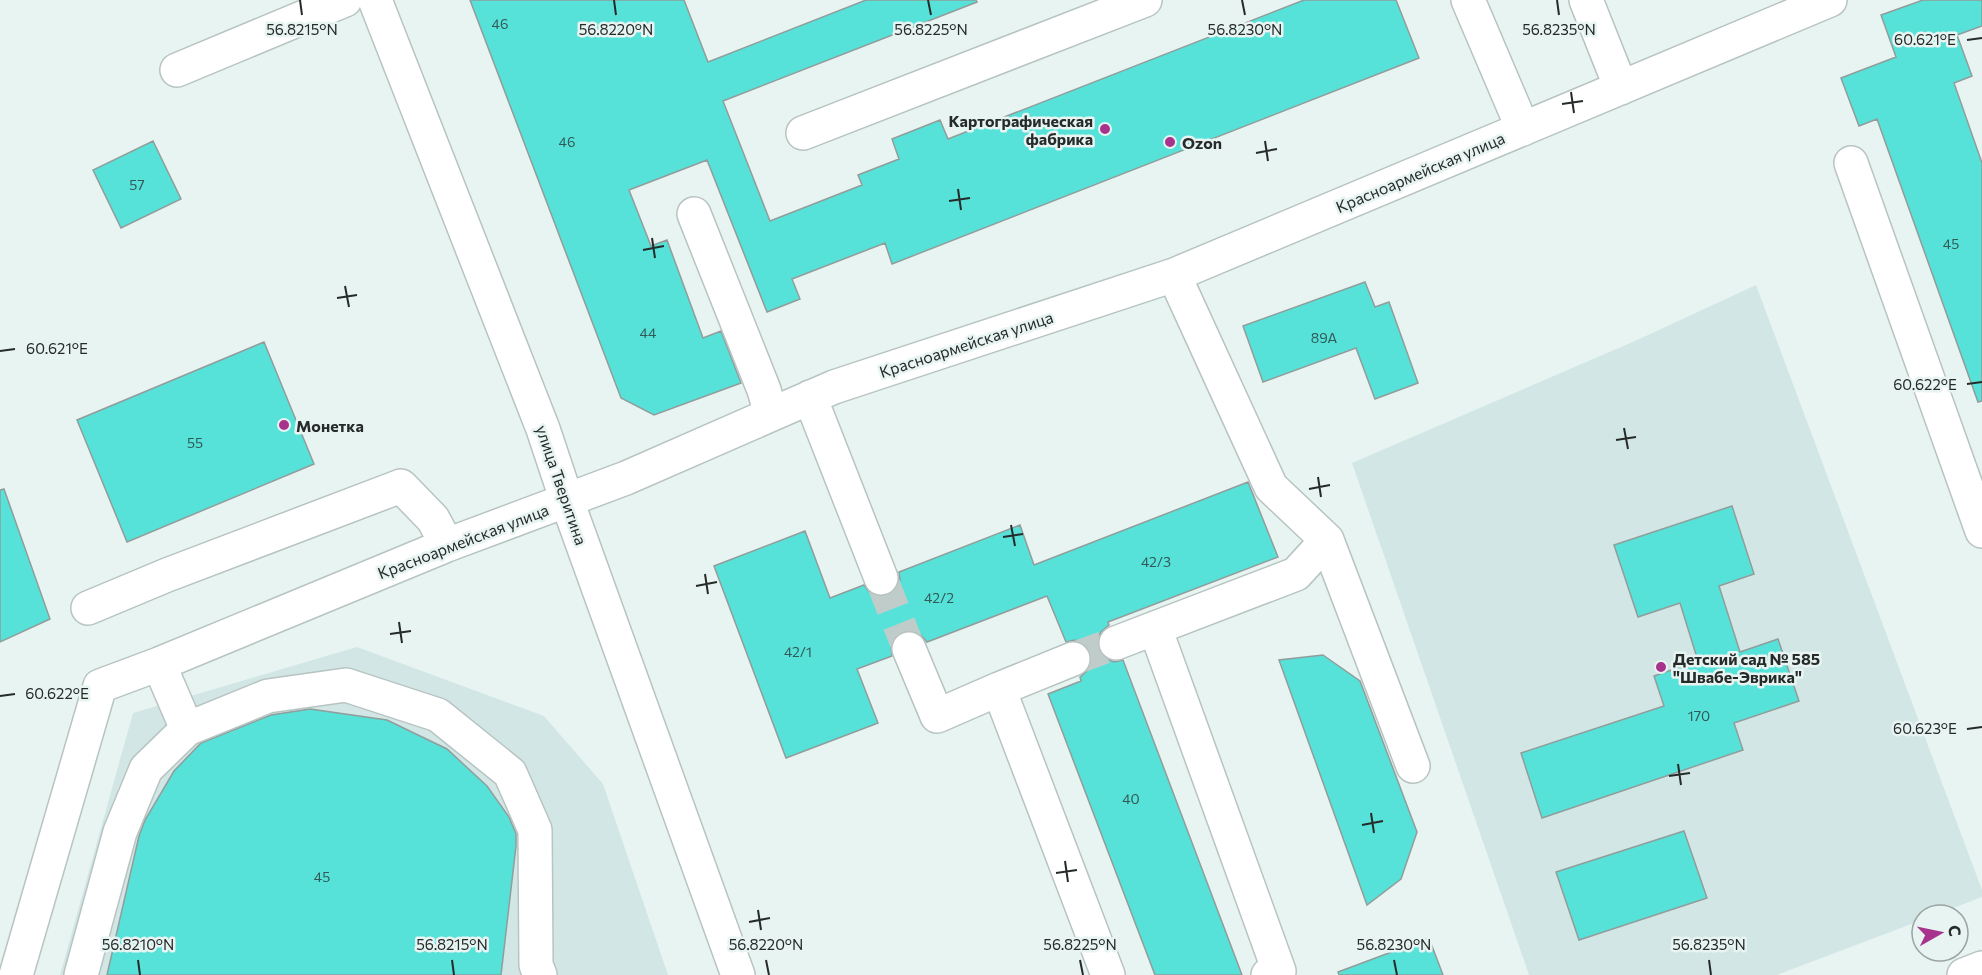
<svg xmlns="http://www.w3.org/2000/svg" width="1982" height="975" viewBox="0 0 1982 975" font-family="Commissioner,sans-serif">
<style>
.built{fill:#d2e7e5}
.building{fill:#56e2d9;stroke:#919d9b;stroke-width:1.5}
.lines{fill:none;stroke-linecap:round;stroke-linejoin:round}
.minor-tunnel{stroke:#c0ccca;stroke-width:33;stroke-dasharray:33 16;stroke-linecap:butt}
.minor-casing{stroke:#b7c4c2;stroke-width:36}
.minor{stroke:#fff;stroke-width:33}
.ticks{fill:none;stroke:#262b2a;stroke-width:2}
.poi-dot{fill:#a8338c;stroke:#e7f4f2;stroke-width:2}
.labels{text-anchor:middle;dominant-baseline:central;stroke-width:5;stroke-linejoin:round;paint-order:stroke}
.number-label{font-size:14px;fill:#325956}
.poi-label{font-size:16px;font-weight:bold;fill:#262b2a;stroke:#e7f4f2;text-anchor:start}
.street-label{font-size:16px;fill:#262b2a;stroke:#e7f4f2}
.ticks-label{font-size:15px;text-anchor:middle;fill:#262b2a;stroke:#e7f4f2;stroke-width:5;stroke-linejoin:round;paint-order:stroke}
</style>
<rect width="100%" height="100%" fill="#e7f4f2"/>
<!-- built -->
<path class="built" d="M 1756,285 L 1982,890 L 1982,897 L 1935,915 L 1922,915 L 1922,920 L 1777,975 L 1529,975 L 1352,463 L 1635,341 Z
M 357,647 L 544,716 L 603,784 L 668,975 L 60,975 L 133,713 Z"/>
<!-- building -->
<path class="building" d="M 470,0 L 684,0 L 708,62 L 866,0 L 976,0 L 977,2 L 723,101 L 770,221 L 862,185 L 858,175 L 899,159 L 892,139 L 940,120 L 948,139 L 1304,0 L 1396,0 L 1419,58 L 892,264 L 885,243 L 792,279 L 800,299 L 767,312 L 707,160 L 629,190 L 651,246 L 667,240 L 703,338 L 721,331 L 741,383 L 654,415 L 621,398 Z
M 1923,0 L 1982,0 L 1982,26 L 1957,35 L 1972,76 L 1954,83 L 1982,163 L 1982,401 L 1978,402 L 1877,119 L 1859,126 L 1841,78 L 1896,57 L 1881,15 Z
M 153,141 L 181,199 L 121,228 L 93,170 Z
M 1365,282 L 1375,307 L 1389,302 L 1418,383 L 1375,399 L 1356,348 L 1263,382 L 1243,326 Z
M 264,342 L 314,464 L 127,542 L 77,420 Z
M 1248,482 L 1278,557 L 1108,622 L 1109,625 L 1101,632 L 1097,641 L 1099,650 L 1105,658 L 1114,662 L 1123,660 L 1242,975 L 1155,975 L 1048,694 L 1081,681 L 1080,677 L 1087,671 L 1091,662 L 1091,653 L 1084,644 L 1075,640 L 1066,642 L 1047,596 L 927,642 L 920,634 L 911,630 L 901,632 L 894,638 L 891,646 L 892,656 L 857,669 L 878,723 L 786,758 L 714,566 L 805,531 L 830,598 L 864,585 L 870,593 L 879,597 L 887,596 L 896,589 L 900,580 L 899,572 L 1020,525 L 1034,565 Z
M 4,489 L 50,619 L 0,642 L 0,490 Z
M 1732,506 L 1754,574 L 1719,586 L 1740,652 L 1778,639 L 1799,701 L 1734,723 L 1743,750 L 1542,818 L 1521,753 L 1664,706 L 1654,676 L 1698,661 L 1680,603 L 1638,617 L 1614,545 Z
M 1323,655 L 1360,681 L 1417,832 L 1401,879 L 1367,905 L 1279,660 Z
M 310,709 L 387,720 L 447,749 L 487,786 L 509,817 L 516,834 L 516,846 L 501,975 L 107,975 L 139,836 L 145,820 L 174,771 L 201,743 L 271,715 Z
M 1684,831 L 1707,898 L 1579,940 L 1556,872 Z
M 1429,938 L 1443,975 L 1339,975 L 1338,972 Z"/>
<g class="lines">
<!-- minor-tunnel -->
<path class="minor-tunnel" d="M 881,578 L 909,649
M 1073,659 L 1116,643"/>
<defs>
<path id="minor" d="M 375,0 L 543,429 L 567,501 L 738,975
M 1468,0 L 1523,129
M 1586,0 L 1621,88
M 177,70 L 345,0
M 803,133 L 1145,0
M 1851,163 L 1982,531
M 694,214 L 764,390 L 771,414
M 1174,275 L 1271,487 L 1327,540 L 1413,766
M 810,397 L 881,578
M 88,608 L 167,575 L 401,486 L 433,519 L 447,545
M 1155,628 L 1279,971 L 1268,975
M 1116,643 L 1296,574 L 1327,540
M 909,649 L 937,716 L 999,689
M 1073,659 L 999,689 L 1108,975
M 187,729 L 268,696 L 346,685 L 438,715 L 510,773 L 535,830 L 536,965 L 540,975
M 16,975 L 100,686 L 159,664 L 447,545 L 626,478 L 834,387 L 1174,275 L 1830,0
M 81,975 L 120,832 L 146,769 L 187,729 L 159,664
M 1964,975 L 1982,968"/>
</defs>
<!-- minor casing -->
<use href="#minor" class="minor-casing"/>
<!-- minor -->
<use href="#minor" class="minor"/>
</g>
<!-- ticks -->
<path class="ticks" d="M 300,0 L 302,15M 614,0 L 616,15M 928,0 L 931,15M 1242,0 L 1245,15M 1557,0 L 1559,15M 1967,40 L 1982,38M 1571,92 L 1574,113M 1562,104 L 1583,101M 1265,141 L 1268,161M 1256,153 L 1277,149M 958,189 L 961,210M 949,201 L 970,198M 652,238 L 655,258M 643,250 L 664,246M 345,286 L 349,307M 337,298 L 357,295M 0,351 L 15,349M 1967,384 L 1982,382M 1624,428 L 1628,449M 1616,440 L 1636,437M 1318,477 L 1321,497M 1309,489 L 1330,485M 1011,525 L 1015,546M 1003,537 L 1023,534M 705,574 L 708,594M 696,586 L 717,582M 399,622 L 402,643M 390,634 L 411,631M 0,696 L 15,694M 1967,729 L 1982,727M 1678,764 L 1681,785M 1669,776 L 1690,773M 1371,813 L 1374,833M 1362,825 L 1383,821M 1065,861 L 1068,882M 1056,873 L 1077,870M 758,910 L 761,930M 749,922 L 770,918M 138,960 L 140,975M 452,960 L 454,975M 766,960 L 769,975M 1080,960 L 1083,975M 1394,960 L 1397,975M 1709,960 L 1711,975"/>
<!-- markers -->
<g class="poi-dot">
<circle cx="1105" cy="129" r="6"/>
<circle cx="1170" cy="142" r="6"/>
<circle cx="284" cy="425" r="6"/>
<circle cx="1661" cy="667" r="6"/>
</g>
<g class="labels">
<!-- number labels -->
<g class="number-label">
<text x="500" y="23">46</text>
<text x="567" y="141">46</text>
<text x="137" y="184">57</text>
<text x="1951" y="243">45</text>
<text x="648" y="332">44</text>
<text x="1324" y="337">89А</text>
<text x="195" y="442">55</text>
<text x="1156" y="561">42/3</text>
<text x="939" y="597">42/2</text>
<text x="798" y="651">42/1</text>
<text x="1699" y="715">170</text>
<text x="1131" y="798">40</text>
<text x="322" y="876">45</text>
</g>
<!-- poi labels -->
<g class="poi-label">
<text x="1093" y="120" text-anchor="end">Картографическая<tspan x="1093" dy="18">фабрика</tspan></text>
<text x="1182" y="142">Ozon</text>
<text x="296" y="425">Монетка</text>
<text x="1673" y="658">Детский сад № 585<tspan x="1673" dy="18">"Швабе-Эврика"</tspan></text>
</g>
<!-- street labels -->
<g class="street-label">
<text transform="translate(1420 172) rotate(-23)">Красноармейская улица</text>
<text transform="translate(966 344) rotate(-18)">Красноармейская улица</text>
<text transform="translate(562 485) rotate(71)">улица Тверитина</text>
<text transform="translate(463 541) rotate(-21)">Красноармейская улица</text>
</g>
</g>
<g class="ticks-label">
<text x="302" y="35">56.8215°N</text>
<text x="616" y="35">56.8220°N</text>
<text x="1245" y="35">56.8230°N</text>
<text x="931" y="35">56.8225°N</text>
<text x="1559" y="35">56.8235°N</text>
<text x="1925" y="45">60.621°E</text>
<text x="57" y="354">60.621°E</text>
<text x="1925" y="390">60.622°E</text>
<text x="57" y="699">60.622°E</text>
<text x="1925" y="734">60.623°E</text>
<text x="138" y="950">56.8210°N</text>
<text x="452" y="950">56.8215°N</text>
<text x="766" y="950">56.8220°N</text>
<text x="1080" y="950">56.8225°N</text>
<text x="1394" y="950">56.8230°N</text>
<text x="1709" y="950">56.8235°N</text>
</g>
<!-- north arrow -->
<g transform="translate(1940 933) rotate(81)"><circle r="28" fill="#e7f4f2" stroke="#9aa4a2" stroke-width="1.5"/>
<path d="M0-4.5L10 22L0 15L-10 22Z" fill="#a8338c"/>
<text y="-9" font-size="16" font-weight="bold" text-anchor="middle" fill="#262b2a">С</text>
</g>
</svg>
